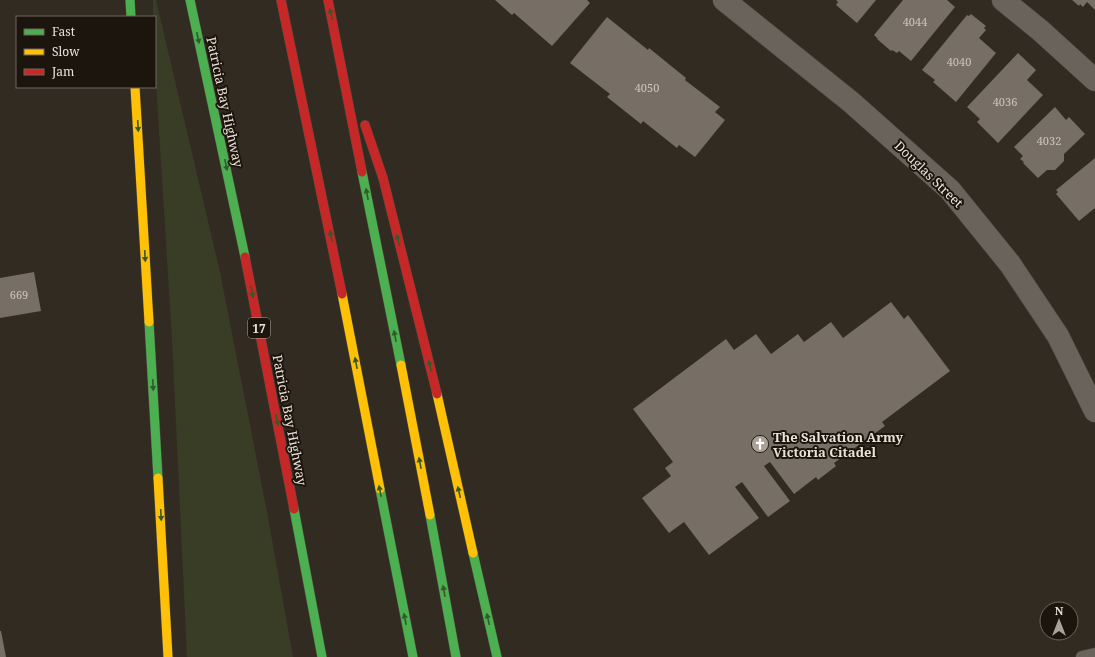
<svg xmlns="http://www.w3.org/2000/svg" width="1095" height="657" viewBox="0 0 1095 657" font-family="'Noto Serif',serif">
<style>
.green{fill:#393d26}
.building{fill:#776e66}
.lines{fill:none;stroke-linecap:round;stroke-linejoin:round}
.lane-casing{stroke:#4f4941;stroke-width:13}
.street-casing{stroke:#4f4941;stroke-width:23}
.fast-casing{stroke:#4f4941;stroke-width:10}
.slow-casing{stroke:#4f4941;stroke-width:10}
.jam-casing{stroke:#4f4941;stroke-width:10}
.lane{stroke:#69635c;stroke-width:12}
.street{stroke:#69635c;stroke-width:22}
.fast{stroke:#4caf50;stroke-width:9}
.slow{stroke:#ffc107;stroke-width:9}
.jam{stroke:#c62828;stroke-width:9}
.oneway{fill:#325a2c}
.labels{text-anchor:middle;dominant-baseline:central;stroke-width:4;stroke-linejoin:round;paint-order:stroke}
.number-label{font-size:11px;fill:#cec5bb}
.shield{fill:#1c150e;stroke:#ada49b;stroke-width:1}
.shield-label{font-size:12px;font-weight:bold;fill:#ebe2d7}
.street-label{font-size:13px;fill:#ebe2d7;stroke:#1c150e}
.poi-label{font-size:13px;font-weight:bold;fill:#ebe2d7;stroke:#1c150e;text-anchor:start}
</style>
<rect width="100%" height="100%" fill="#322b22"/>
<!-- green -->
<path class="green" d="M 153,0 L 156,0 L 220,272 L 267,512 L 293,657 L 187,657 L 172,339 L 155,66 L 155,17 L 153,17 Z"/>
<!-- building -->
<path class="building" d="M 495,0 L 587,0 L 590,3 L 552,46 L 514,13 L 512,15 Z
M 836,0 L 876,0 L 857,23 L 836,5 L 838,2 Z
M 903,0 L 947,0 L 955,7 L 911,61 L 899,51 L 897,53 L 892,50 L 891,51 L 877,39 L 878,39 L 874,35 Z
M 1072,0 L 1095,0 L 1095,10 L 1087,2 L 1083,7 L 1080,4 L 1079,6 Z
M 971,14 L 986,26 L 984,28 L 986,30 L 979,38 L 996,53 L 956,102 L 933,82 L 935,80 L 922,70 L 967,15 L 969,16 Z
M 607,17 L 648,50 L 649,48 L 686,78 L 685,80 L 720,107 L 715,112 L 725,120 L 695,157 L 679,145 L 677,148 L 643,121 L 641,124 L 607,97 L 610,94 L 570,63 Z
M 1018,53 L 1036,70 L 1027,80 L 1043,95 L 998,143 L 977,122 L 980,119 L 967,107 Z
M 1055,107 L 1066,120 L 1069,117 L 1085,134 L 1064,154 L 1064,161 L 1055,170 L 1047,170 L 1038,178 L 1023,163 L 1024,162 L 1020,159 L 1023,156 L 1014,147 Z
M 1095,158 L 1095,208 L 1079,221 L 1056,194 L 1058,192 L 1056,190 Z
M 34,272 L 41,311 L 0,318 L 0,278 Z
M 891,302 L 904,319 L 908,315 L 950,371 L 882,422 L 885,426 L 834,463 L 836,466 L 818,480 L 816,477 L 794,494 L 770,462 L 764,466 L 790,501 L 768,517 L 742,482 L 735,487 L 759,518 L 709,555 L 684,522 L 669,533 L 642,498 L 671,476 L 665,468 L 673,462 L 633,409 L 726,339 L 734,350 L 756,334 L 771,354 L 798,334 L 804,342 L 831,322 L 843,338 Z
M 0,631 L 1,631 L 6,657 L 0,657 Z"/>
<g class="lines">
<defs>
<path id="lane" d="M 1082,657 L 1095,654"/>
<path id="street" d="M 724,0 L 851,102 L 950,190 L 1010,264 L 1058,336 L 1095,411
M 1003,0 L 1041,31 L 1095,80"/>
<path id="fast" d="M 130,0 L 131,17
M 190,0 L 245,257
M 362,172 L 401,365
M 149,322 L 158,478
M 380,489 L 413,657
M 294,509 L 322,657
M 430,515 L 456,657
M 473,553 L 497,657"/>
<path id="slow" d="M 135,87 L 149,322
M 342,294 L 380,489
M 401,365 L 430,515
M 437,394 L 473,553
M 158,478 L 168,657"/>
<path id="jam" d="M 281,0 L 342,294
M 328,0 L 362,172
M 365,125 L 383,178 L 437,394
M 245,257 L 294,509"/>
</defs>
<!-- lane casing -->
<use href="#lane" class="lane-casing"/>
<!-- street casing -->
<use href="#street" class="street-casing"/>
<!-- fast casing -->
<use href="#fast" class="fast-casing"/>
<!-- slow casing -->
<use href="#slow" class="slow-casing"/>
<!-- jam casing -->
<use href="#jam" class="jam-casing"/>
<!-- lane -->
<use href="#lane" class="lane"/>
<!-- street -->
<use href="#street" class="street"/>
<!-- fast -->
<use href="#fast" class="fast"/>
<!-- slow -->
<use href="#slow" class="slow"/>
<!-- jam -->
<use href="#jam" class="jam"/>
</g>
<!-- one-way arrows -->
<defs><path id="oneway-solid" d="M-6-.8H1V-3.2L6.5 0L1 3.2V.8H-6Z"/></defs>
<g class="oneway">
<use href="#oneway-solid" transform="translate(331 14) rotate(-103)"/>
<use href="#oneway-solid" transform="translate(198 38) rotate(78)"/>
<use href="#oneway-solid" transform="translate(138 126) rotate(87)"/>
<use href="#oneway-solid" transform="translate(226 165) rotate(78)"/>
<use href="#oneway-solid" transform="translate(367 194) rotate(-101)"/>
<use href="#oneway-solid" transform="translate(331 236) rotate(-102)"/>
<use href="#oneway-solid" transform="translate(398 240) rotate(-104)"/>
<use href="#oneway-solid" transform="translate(145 256) rotate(87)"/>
<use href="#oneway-solid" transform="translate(252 292) rotate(79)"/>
<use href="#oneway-solid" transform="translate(395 336) rotate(-101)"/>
<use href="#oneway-solid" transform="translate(356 363) rotate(-101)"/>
<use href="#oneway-solid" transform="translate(430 366) rotate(-103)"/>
<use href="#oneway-solid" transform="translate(153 385) rotate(87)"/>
<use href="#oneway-solid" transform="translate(277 420) rotate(79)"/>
<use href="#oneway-solid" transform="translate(420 463) rotate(-101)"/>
<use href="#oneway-solid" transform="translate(380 491) rotate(-101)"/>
<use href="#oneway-solid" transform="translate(459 492) rotate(-103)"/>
<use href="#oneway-solid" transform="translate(161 515) rotate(87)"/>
<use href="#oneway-solid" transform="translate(444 591) rotate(-100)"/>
<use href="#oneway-solid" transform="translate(405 619) rotate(-101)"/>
<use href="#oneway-solid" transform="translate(488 619) rotate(-103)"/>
</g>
<!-- icons -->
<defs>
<symbol id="church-disc" viewBox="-11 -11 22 22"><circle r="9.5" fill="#aaa298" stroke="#1c150e"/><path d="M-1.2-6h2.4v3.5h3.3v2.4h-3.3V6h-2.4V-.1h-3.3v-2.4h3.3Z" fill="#fff"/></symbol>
</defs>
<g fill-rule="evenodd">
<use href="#church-disc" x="750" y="434" width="20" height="20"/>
</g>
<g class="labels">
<!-- number labels -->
<g class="number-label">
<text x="915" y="21">4044</text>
<text x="959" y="61">4040</text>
<text x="647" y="87">4050</text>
<text x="1005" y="101">4036</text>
<text x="1049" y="140">4032</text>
<text x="19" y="294">669</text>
</g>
<!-- shield labels -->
<rect class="shield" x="248" y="318" width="22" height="20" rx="3"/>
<g class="shield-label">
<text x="259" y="328">17</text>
</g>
<!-- street labels -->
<g class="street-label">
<text transform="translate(225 102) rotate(78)">Patricia Bay Highway</text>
<text transform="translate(929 174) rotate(44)">Douglas Street</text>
<text transform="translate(290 420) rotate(79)">Patricia Bay Highway</text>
</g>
<!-- poi labels -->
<g class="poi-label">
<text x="773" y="437">The Salvation Army<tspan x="773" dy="15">Victoria Citadel</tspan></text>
</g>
</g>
<!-- legend -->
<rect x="16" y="16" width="140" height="72" fill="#1c150e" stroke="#6f675e"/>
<rect x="24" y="29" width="20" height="6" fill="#4caf50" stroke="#6f675e"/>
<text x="52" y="36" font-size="12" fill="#ebe2d7">Fast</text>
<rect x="24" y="49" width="20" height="6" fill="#ffc107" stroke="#6f675e"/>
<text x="52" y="56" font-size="12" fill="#ebe2d7">Slow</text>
<rect x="24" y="69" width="20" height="6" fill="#c62828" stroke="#6f675e"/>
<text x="52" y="76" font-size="12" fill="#ebe2d7">Jam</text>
<!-- north arrow -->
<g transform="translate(1059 621)"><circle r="19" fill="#1c150e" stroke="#6f675e"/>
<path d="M0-3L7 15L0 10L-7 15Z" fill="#aaa298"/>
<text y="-6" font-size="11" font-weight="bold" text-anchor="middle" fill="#ebe2d7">N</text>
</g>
</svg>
